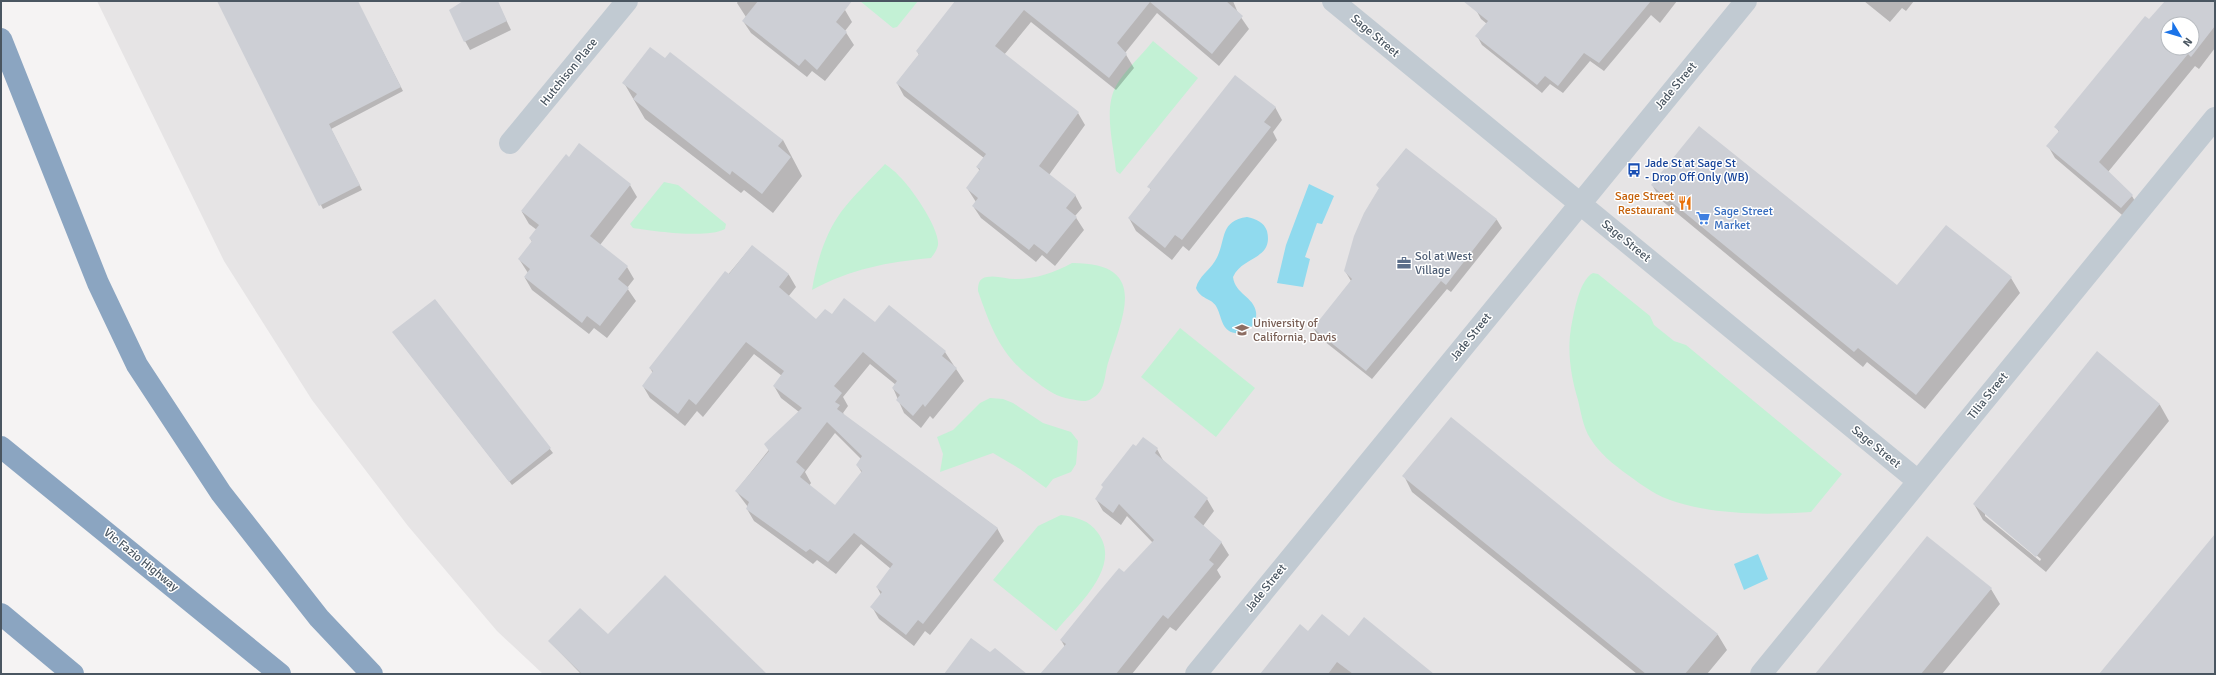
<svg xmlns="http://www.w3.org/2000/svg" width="2216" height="675" viewBox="0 0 2216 675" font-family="Signika,sans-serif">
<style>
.education{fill:#e6e4e5;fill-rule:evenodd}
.green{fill:#c3f1d5}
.water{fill:#90daee}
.shadow{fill:#0003;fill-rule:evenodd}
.building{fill:#cdcfd5;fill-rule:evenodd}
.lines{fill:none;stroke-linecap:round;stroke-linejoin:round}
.minor{stroke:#c1cad2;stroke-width:22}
.highway{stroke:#8ba5c1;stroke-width:22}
.labels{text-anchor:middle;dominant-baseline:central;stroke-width:3;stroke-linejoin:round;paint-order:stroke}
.street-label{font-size:12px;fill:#4a5661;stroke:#fff}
.transit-label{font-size:12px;fill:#164399;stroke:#fff;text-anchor:start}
.food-label{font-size:12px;fill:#c56008;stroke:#fff;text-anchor:end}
.shop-label{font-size:12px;fill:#366cbe;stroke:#fff;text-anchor:start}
.service-label{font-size:12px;fill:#4e5e75;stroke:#fff;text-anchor:start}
.education-label{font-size:12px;fill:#785e54;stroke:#fff;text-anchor:start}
</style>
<rect width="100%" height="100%" fill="#f5f3f3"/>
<!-- education -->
<path class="education" d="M 97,1 L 2215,1 L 2215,674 L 543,674 L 497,631 L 408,526 L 312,400 L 224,261 ZM 2168,24 L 2192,24 L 2192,48 L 2168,48 Z"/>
<!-- green -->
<path class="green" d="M 860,1 L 918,1 L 897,27 L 893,28 Z
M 1153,41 L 1198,78 L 1120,174 L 1116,171 C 1114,146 1103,110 1116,86 C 1125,70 1142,55 1153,41 Z
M 885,164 C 890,168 895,171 899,176 C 911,187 940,229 938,245 C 937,250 934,254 931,258 C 887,262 851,269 812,290 C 816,264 825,234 841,212 C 854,195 870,180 885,164 Z
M 664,182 L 678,185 L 726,224 L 725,229 C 706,239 654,231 633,228 L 630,224 Z
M 1072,263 C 1150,263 1123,315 1108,363 C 1104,376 1106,392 1091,399 C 1085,403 1077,400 1070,399 C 1058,397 1048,391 1038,383 C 1002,358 992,331 978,291 C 978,284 979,278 987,277 C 996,275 1006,279 1015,279 C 1036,279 1054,273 1072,263 Z
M 1593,273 L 1598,274 L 1650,316 L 1654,325 L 1674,341 L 1686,345 L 1842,474 L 1811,512 C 1768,515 1718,515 1676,502 C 1658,497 1643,486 1628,475 C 1613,464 1600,454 1590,438 C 1583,427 1581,412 1578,400 C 1571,377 1567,352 1571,328 C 1574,313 1579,280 1593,273 Z
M 1180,328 L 1255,388 L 1216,437 L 1141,377 Z
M 990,398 L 1003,399 L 1013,403 L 1043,423 L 1071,432 L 1078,441 L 1076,464 L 1071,472 L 1053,479 L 1046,488 L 1020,469 L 993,453 L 940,472 L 943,454 L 937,437 L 953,430 L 980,403 Z
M 1061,515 C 1076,517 1089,520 1098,533 C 1123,567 1076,607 1056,631 L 993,580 L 1038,526 Z"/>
<!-- water -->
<path class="water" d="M 1309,184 L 1334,196 L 1322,224 L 1317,223 L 1305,257 L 1310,259 L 1303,287 L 1277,283 L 1286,245 Z
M 1247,217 C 1256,219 1264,222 1267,231 C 1274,260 1242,256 1233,277 C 1235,294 1254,297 1256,312 C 1257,319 1254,325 1249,329 C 1245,332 1239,334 1235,333 C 1221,331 1222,316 1216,306 C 1211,298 1200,299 1196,288 C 1199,276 1209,271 1215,261 C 1227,242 1218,221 1247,217 Z
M 1758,554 L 1768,579 L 1744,590 L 1734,564 Z"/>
<!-- shadow -->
<path class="shadow" d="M 218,1 L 357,1 L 403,91 L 331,129 L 362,190 L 323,209 Z
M 462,1 L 497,1 L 511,30 L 470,50 L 465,41 Z
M 738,1 L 833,1 L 845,10 L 852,22 L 845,31 L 854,45 L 825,81 L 812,71 L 807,77 L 751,33 L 743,21 L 746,17 L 737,3 Z
M 956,1 L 1233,1 L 1238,13 L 1249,29 L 1219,66 L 1157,13 L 1125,53 L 1134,68 L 1116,90 L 1031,22 L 1004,55 L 1078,113 L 1085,125 L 1049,175 L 1075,195 L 1082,208 L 1075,216 L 1084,230 L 1055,266 L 1042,255 L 1036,262 L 981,218 L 973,206 L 976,202 L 967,188 L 980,171 L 977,167 L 984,158 L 904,96 L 897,83 L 919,55 L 917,51 Z
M 1483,1 L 1677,1 L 1660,23 L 1651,15 L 1604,71 L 1590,61 L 1563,93 L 1550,84 L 1542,93 L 1482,45 L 1477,36 L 1487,24 L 1481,19 L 1476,10 Z
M 1864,1 L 1914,1 L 1906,11 L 1902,8 L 1890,22 Z
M 2166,1 L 2215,1 L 2215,48 L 2199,69 L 2195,66 L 2108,172 L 2132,196 L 2139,208 L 2128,220 L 2055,158 L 2048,146 L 2059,132 L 2056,127 ZM 2168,24 L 2192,24 L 2192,48 L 2168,48 Z
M 624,83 L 783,140 L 802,176 L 773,213 L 744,190 L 741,193 L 645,119 Z
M 1275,107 L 1282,120 L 1273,132 L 1277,140 L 1189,251 L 1183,246 L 1172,260 L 1136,231 L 1129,218 L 1151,190 L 1149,187 Z
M 1406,149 L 1497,220 L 1502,228 L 1451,292 L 1447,289 L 1372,379 L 1319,337 L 1314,329 L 1351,281 L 1345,271 L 1380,189 L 1377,185 Z
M 630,185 L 637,197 L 600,245 L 627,267 L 634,279 L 627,288 L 636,301 L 607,338 L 594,328 L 589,334 L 532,290 L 525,278 L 528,273 L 519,259 L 532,242 L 530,238 L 537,230 L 529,224 L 522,212 Z
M 1652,185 L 1898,286 L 2011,278 L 2020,293 L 1925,409 L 1867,362 L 1863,367 L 1661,200 Z
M 752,246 L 789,275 L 796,287 L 788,297 L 816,321 L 832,315 L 875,323 L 945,352 L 964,381 L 933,419 L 930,416 L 921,428 L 904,413 L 893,388 L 896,385 L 870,364 L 843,397 L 848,406 L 843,413 L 845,416 L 997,528 L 1004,541 L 930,635 L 925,631 L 914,646 L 879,619 L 872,607 L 881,595 L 877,587 L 891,569 L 861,544 L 836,574 L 817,560 L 813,564 L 754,521 L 747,509 L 748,507 L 736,491 L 799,412 L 781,398 L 774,386 L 782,376 L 754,354 L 703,417 L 697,411 L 685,426 L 650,398 L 643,386 L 653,373 L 650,368 ZM 835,433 L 861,459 L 857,465 L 862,473 L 836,507 L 809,486 L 811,483 L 805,472 Z
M 435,300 L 553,453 L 512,485 L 396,336 Z
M 2098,353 L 2160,405 L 2169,421 L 2046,572 L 1983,520 L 1974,504 ZM 1985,513 L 2041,559 L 2040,561 L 1985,516 Z
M 1452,419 L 1718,635 L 1727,650 L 1707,674 L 1637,674 L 1412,492 L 1404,476 Z
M 1157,449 L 1164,462 L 1207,499 L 1214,511 L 1203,526 L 1221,542 L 1229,555 L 1217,570 L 1221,577 L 1176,631 L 1170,627 L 1132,674 L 1041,674 L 1065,647 L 1061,640 L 1153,543 L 1127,516 L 1121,525 L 1103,511 L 1096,499 Z
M 1991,589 L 2000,604 L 1942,674 L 1816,674 Z
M 1308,632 L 1350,637 L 1428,674 L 1262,674 Z
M 608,636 L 766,674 L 581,674 L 549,641 Z"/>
<!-- building -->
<path class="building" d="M 217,1 L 358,1 L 401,87 L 329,124 L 360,185 L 319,206 Z
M 463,1 L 498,1 L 507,21 L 464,42 L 449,10 Z
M 758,1 L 852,1 L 836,22 L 847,32 L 817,70 L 805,59 L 799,66 L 742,21 Z
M 955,1 L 1226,1 L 1243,16 L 1212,54 L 1150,2 L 1117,43 L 1127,54 L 1109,78 L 1024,10 L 995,46 L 1079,112 L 1039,166 L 1076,195 L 1066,208 L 1077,217 L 1047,254 L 1034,244 L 1029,250 L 972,206 L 978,198 L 966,188 L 980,169 L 976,167 L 986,154 L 896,83 L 919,54 L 916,51 Z
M 1463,1 L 1651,1 L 1599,63 L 1584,53 L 1558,86 L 1545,76 L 1537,85 L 1475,36 L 1488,21 Z
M 2165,1 L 2215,1 L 2215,26 L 2191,57 L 2188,54 L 2099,162 L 2133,195 L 2121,208 L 2046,146 L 2059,131 L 2054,127 L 2145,16 L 2149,19 ZM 2168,24 L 2192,24 L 2192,48 L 2168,48 Z
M 650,47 L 665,58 L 670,52 L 783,140 L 778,146 L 791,157 L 762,194 L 732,171 L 730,175 L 633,99 L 637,94 L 622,83 Z
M 1235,75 L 1276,107 L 1264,122 L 1271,127 L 1182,240 L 1175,235 L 1165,248 L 1128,218 L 1151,189 L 1147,187 Z
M 1699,126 L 1897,285 L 1946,225 L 2012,277 L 1916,395 L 1858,348 L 1854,352 L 1651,185 Z
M 579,143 L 631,184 L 590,236 L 628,266 L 618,279 L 629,288 L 600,326 L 587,316 L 582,323 L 524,277 L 530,269 L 518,259 L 532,241 L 529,238 L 539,225 L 521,211 L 566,154 L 569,157 Z
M 1406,148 L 1497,219 L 1446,285 L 1441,281 L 1366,371 L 1313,328 L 1352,279 L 1344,271 L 1354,236 L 1364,213 L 1379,188 L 1376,185 Z
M 752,245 L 789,274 L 779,287 L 816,319 L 825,309 L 832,314 L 844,298 L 875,322 L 889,305 L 946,351 L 942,356 L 957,368 L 925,407 L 923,404 L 913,416 L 896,400 L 900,395 L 892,388 L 897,381 L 863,352 L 834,386 L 842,393 L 835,402 L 840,405 L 837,409 L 998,528 L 923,624 L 918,620 L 906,635 L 870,607 L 882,592 L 876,587 L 893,564 L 854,533 L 828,562 L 810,549 L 806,552 L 746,509 L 749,502 L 735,491 L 769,451 L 764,444 L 802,408 L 773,386 L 784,371 L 746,342 L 696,405 L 689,399 L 678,414 L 642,386 L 653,371 L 649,368 L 725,271 L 729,274 ZM 827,422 L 862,456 L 856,465 L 862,471 L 835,505 L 800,477 L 805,470 L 796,462 Z
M 435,299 L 551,448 L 509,482 L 392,332 Z
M 2097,351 L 2160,404 L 2036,557 L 1973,504 Z
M 1451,417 L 1718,634 L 1685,674 L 1646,674 L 1402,476 Z
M 1143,437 L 1158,448 L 1155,453 L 1208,498 L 1194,517 L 1222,542 L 1209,560 L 1214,564 L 1168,619 L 1163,615 L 1116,674 L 1040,674 L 1066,644 L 1060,640 L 1098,593 L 1119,568 L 1124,572 L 1154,540 L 1119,504 L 1113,513 L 1095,499 L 1103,487 L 1101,485 L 1133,444 L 1136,446 Z
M 2215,534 L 2215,674 L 2099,674 Z
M 1927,536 L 1992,588 L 1921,674 L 1815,674 Z
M 665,575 L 767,674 L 582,674 L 548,641 L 580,608 L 608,634 Z
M 1322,614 L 1349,636 L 1364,617 L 1434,674 L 1353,674 L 1337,662 L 1328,674 L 1260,674 L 1300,624 L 1308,631 Z
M 971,638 L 990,652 L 995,648 L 1027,674 L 944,674 Z"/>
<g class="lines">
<!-- minor -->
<path class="minor" d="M 1333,1 L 1918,481
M 510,143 L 627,1
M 1196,674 L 1746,1
M 1761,674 L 2215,118"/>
<!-- highway -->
<path class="highway" d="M 1,39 L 98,283 L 137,365 L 221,493 L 319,618 L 372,674
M 1,447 L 280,674
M 1,614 L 73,674"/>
</g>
<!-- icons -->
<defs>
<symbol id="bus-bare" viewBox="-9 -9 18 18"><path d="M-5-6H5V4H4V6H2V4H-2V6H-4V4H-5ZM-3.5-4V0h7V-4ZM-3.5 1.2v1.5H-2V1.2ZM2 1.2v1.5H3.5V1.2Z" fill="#1a4fb4" stroke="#fff" stroke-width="2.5" paint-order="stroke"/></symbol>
<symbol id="restaurant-bare" viewBox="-9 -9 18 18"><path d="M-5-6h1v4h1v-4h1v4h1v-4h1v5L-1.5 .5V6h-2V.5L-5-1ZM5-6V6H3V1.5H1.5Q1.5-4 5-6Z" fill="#e8710a" stroke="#fff" stroke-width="2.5" paint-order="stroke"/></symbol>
<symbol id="supermarket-bare" viewBox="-9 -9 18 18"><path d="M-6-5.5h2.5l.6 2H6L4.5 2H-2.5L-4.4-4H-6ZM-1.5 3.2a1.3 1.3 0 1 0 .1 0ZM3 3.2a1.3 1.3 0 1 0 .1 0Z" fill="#3f7fe0" stroke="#fff" stroke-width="2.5" paint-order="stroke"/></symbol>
<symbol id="office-bare" viewBox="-9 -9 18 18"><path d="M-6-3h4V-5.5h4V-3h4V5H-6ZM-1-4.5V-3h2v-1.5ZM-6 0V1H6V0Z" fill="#5c6f8a" stroke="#fff" stroke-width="2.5" paint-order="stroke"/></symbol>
<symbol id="university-bare" viewBox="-9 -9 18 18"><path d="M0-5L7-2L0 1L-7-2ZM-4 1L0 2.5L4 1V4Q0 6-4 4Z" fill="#8d6e63" stroke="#fff" stroke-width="2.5" paint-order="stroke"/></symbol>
</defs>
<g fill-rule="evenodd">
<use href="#bus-bare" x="1624" y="160" width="20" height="20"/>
<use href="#restaurant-bare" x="1675" y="193" width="20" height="20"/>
<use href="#supermarket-bare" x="1693" y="208" width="20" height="20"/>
<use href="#office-bare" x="1394" y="253" width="20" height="20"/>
<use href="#university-bare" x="1232" y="320" width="20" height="20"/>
</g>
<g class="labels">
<!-- street labels -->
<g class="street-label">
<text transform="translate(1375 36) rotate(40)">Sage Street</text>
<text transform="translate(569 72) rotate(-51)">Hutchison Place</text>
<text transform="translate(1676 86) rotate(-50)">Jade Street</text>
<text transform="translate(1626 241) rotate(39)">Sage Street</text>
<text transform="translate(1471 337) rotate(-51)">Jade Street</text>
<text transform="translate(1988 396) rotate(-51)">Tilia Street</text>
<text transform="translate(1876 447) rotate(39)">Sage Street</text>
<text transform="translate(141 560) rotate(39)">Vic Fazio Highway</text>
<text transform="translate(1266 588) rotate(-51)">Jade Street</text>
</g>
<!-- transit labels -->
<g class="transit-label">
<text x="1645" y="163">Jade St at Sage St<tspan x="1645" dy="14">- Drop Off Only (WB)</tspan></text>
</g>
<!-- food labels -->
<g class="food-label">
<text x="1674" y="196">Sage Street<tspan x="1674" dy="14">Restaurant</tspan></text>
</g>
<!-- shop labels -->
<g class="shop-label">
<text x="1714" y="211">Sage Street<tspan x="1714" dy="14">Market</tspan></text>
</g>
<!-- service labels -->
<g class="service-label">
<text x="1415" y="256">Sol at West<tspan x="1415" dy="14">Village</tspan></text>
</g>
<!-- education labels -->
<g class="education-label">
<text x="1253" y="323">University of<tspan x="1253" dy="14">California, Davis</tspan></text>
</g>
</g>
<!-- border -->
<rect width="2216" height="675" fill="none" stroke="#4a5661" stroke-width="4"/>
<!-- north arrow -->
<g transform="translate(2180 36) rotate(128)"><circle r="19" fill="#ffffff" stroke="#b7bbc0"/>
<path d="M0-3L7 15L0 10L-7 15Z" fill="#1a73e8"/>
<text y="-6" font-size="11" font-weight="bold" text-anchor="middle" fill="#4a5661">N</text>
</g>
</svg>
